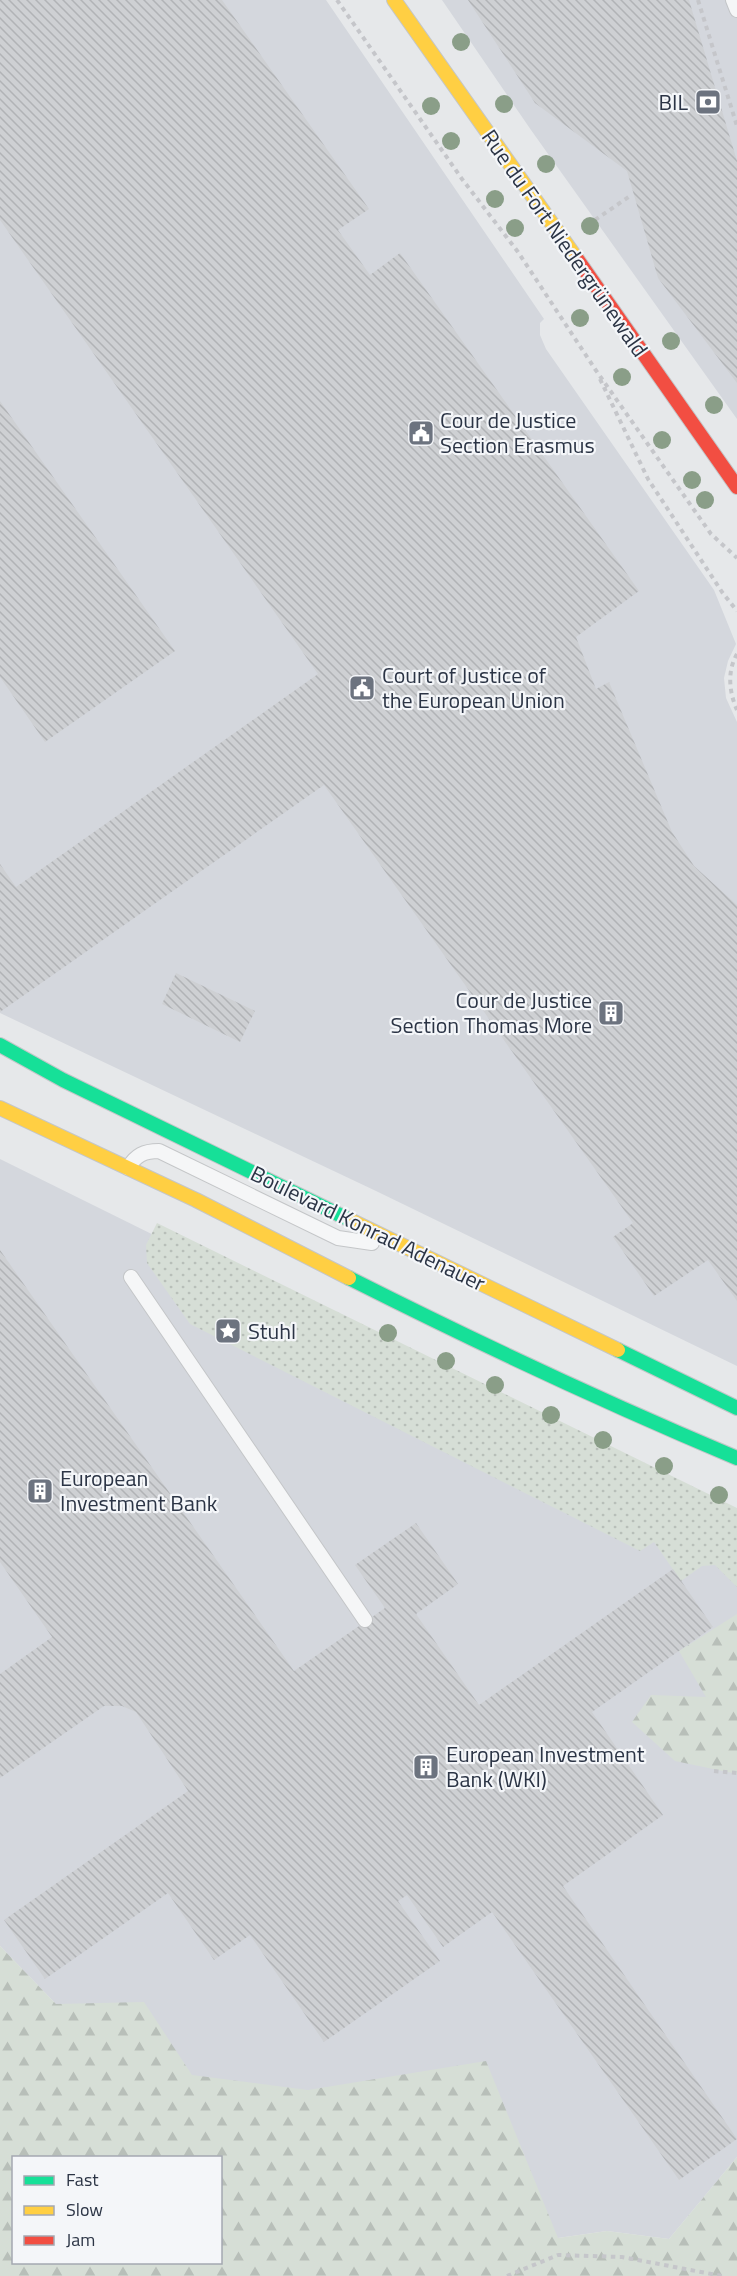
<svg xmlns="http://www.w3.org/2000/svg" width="737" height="2276" viewBox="0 0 737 2276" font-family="'Titillium Web',sans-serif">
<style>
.built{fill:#d4d7dd}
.grass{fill:url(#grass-dots)}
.forest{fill:url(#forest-firs);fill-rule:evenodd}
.building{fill:url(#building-back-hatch)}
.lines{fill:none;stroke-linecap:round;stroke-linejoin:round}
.lane-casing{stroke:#c4c6c8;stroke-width:16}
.fast-casing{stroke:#c4c6c8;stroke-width:16}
.slow-casing{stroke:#c4c6c8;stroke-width:16}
.jam-casing{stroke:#c4c6c8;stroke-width:16}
.path{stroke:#c5c6ca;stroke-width:4;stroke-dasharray:4.5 4.5;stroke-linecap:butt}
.lane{stroke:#f5f6f7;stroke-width:14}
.fast{stroke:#16e098;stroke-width:14}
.slow{stroke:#ffcf43;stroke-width:14}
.jam{stroke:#f24e42;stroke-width:14}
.tree{fill:#8a9e88}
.labels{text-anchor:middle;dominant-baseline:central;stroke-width:4.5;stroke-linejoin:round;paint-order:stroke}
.poi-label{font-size:22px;fill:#2b3445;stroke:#f4f6f9;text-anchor:start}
.street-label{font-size:22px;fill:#2b3445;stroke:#f4f6f9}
</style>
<defs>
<pattern id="grass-dots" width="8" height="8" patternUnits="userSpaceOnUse" patternTransform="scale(1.5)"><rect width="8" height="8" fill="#d6ded6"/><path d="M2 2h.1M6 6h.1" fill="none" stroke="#b8bfb9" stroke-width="1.8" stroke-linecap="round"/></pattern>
<pattern id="forest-firs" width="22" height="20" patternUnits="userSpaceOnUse" patternTransform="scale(1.5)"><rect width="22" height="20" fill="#d6ded6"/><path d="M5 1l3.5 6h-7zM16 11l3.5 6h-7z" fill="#b8bfb9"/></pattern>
<pattern id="building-back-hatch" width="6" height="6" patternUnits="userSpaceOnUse" patternTransform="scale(1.5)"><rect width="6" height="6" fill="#ced0d3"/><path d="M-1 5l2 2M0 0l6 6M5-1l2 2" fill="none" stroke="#b1b3b6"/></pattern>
</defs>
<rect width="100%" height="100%" fill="#e6e8ea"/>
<!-- built -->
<path class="built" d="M 0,0 L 326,0 L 544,319 L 540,323 L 540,335 L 546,349 L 714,590 L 736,644 L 728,661 L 724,678 L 726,698 L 737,722 L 737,1366 L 376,1191 L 0,1013 Z
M 442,0 L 737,0 L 737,419 L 531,130 Z
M 0,1159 L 649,1480 L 737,1539 L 737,2157 L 669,2239 L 607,2231 L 558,2238 L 220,2262 L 220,2158 L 56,2004 L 0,1946 Z"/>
<!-- grass -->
<path class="grass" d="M 157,1223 L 737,1508 L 737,1587 L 715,1565 L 702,1566 L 681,1581 L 654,1542 L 640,1551 L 190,1324 L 147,1263 L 146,1245 Z"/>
<!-- forest -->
<path class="forest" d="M 737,1614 L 737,1774 L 675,1761 L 632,1722 L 651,1695 L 706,1697 L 679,1651 Z
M 0,1946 L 56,2004 L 144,2002 L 192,2075 L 308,2090 L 486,2061 L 558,2238 L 607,2231 L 669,2239 L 737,2157 L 737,2276 L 0,2276 ZM 14,2158 L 220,2158 L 220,2262 L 14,2262 Z"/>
<!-- building -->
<path class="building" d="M 0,0 L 222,0 L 369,209 L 338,230 L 370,275 L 400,253 L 639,591 L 576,637 L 596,689 L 609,682 L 672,832 L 694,866 L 737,905 L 737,1301 L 708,1260 L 654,1296 L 613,1237 L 633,1223 L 324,785 L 0,1012 L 0,864 L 16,887 L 318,674 L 0,220 Z
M 468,0 L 689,0 L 737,161 L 737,383 L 658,278 L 627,171 L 535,103 Z
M 0,401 L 175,651 L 45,742 L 0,677 Z
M 176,973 L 255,1011 L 240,1042 L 162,1004 Z
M 0,1250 L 294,1671 L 385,1608 L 355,1565 L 416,1523 L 458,1584 L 416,1614 L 479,1705 L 673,1569 L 713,1627 L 592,1712 L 663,1815 L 563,1886 L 737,2139 L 679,2180 L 492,1912 L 443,1947 L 407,1895 L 398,1901 L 440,1961 L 324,2042 L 250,1935 L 214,1960 L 168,1893 L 45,1979 L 4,1920 L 188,1791 L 136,1712 L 122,1706 L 104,1706 L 0,1778 L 0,1674 L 52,1637 L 0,1562 Z"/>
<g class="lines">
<defs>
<path id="lane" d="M 733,0 L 737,10
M 128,1168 C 136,1155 144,1151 159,1151 L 338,1238 L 372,1243
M 131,1277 L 365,1620"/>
<path id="fast" d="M 0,1045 L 63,1080 L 350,1220
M 349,1278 C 476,1342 606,1403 737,1458
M 618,1350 L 737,1408"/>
<path id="slow" d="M 394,0 L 577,259
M 0,1108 L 196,1200 L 349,1278
M 350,1220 L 618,1350"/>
<path id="jam" d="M 577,259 L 737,487"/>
</defs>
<!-- lane casing -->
<use href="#lane" class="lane-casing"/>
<!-- fast casing -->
<use href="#fast" class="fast-casing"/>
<!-- slow casing -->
<use href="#slow" class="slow-casing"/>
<!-- jam casing -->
<use href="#jam" class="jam-casing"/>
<!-- path -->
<path class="path" d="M 337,0 L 462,179 L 518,252 L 595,369 L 711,534 L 737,558
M 698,0 L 737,126
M 595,220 L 630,196
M 600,379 L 648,479 L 722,592 L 737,611
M 737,654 C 727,671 729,692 737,710
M 714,1771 L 737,1773
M 507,2276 L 558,2255 L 622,2257 L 722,2276"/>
<!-- lane -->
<use href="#lane" class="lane"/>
<!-- fast -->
<use href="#fast" class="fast"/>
<!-- slow -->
<use href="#slow" class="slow"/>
<!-- jam -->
<use href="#jam" class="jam"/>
</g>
<!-- trees -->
<g class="tree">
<circle cx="461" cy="42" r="9"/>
<circle cx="504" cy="104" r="9"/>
<circle cx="431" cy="106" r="9"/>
<circle cx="451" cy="141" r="9"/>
<circle cx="546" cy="164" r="9"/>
<circle cx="495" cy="199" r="9"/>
<circle cx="590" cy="226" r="9"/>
<circle cx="515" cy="228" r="9"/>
<circle cx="580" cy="318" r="9"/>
<circle cx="671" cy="341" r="9"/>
<circle cx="622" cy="377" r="9"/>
<circle cx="714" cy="405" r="9"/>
<circle cx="662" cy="440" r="9"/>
<circle cx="692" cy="480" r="9"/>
<circle cx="705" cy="500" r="9"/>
<circle cx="388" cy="1333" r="9"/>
<circle cx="446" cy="1361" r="9"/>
<circle cx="495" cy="1385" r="9"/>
<circle cx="551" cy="1415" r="9"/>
<circle cx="603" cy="1440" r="9"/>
<circle cx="664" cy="1466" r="9"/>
<circle cx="719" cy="1495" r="9"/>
</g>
<!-- icons -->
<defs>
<symbol id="bank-square" viewBox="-11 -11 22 22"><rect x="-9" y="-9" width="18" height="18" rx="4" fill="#6c737f" stroke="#f4f6f9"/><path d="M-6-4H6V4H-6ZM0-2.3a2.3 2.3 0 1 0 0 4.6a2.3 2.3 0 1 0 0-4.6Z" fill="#fff"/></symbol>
<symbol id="civic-square" viewBox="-11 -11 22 22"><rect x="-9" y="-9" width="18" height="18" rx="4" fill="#6c737f" stroke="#f4f6f9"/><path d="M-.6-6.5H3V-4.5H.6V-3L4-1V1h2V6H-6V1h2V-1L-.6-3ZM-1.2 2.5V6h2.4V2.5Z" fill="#fff"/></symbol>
<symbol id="building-square" viewBox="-11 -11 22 22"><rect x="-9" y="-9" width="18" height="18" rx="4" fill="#6c737f" stroke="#f4f6f9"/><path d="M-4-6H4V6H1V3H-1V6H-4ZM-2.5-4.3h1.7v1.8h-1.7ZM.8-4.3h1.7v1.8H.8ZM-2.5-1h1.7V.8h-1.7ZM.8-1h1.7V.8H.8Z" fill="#fff"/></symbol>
<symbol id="sight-square" viewBox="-11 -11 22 22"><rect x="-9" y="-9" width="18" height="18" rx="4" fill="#6c737f" stroke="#f4f6f9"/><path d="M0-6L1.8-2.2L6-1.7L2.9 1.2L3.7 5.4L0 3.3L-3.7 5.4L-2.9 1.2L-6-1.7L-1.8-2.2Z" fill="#fff"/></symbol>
</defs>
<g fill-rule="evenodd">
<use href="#bank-square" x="693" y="87" width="30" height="30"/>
<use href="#civic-square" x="406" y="418" width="30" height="30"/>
<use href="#civic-square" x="347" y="673" width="30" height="30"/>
<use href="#building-square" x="596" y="998" width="30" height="30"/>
<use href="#sight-square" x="213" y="1316" width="30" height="30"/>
<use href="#building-square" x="25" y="1476" width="30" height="30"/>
<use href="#building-square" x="411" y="1752" width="30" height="30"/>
</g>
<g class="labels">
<!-- poi labels -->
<g class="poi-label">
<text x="688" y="102" text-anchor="end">BIL</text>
<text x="440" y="420">Cour de Justice<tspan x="440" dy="25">Section Erasmus</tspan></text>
<text x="382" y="675">Court of Justice of<tspan x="382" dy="25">the European Union</tspan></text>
<text x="592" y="1000" text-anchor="end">Cour de Justice<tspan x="592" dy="25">Section Thomas More</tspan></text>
<text x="248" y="1331">Stuhl</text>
<text x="60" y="1478">European<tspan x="60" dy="25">Investment Bank</tspan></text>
<text x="446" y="1754">European Investment<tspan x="446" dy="25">Bank (WKI)</tspan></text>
</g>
<!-- street labels -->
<g class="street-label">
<text transform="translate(565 243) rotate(55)">Rue du Fort Niedergrünewald</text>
<text transform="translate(368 1228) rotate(26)">Boulevard Konrad Adenauer</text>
</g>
</g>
<!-- legend -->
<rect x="12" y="2156" width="210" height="108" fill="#f4f6f9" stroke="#a4a8b1" stroke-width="1.5"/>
<rect x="24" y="2176" width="30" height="9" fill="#16e098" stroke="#a4a8b1" stroke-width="1.5"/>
<text x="66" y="2186" font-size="18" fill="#2b3445">Fast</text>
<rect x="24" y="2206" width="30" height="9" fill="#ffcf43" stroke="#a4a8b1" stroke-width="1.5"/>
<text x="66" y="2216" font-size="18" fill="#2b3445">Slow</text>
<rect x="24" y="2236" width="30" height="9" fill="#f24e42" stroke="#a4a8b1" stroke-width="1.5"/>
<text x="66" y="2246" font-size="18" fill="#2b3445">Jam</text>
</svg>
